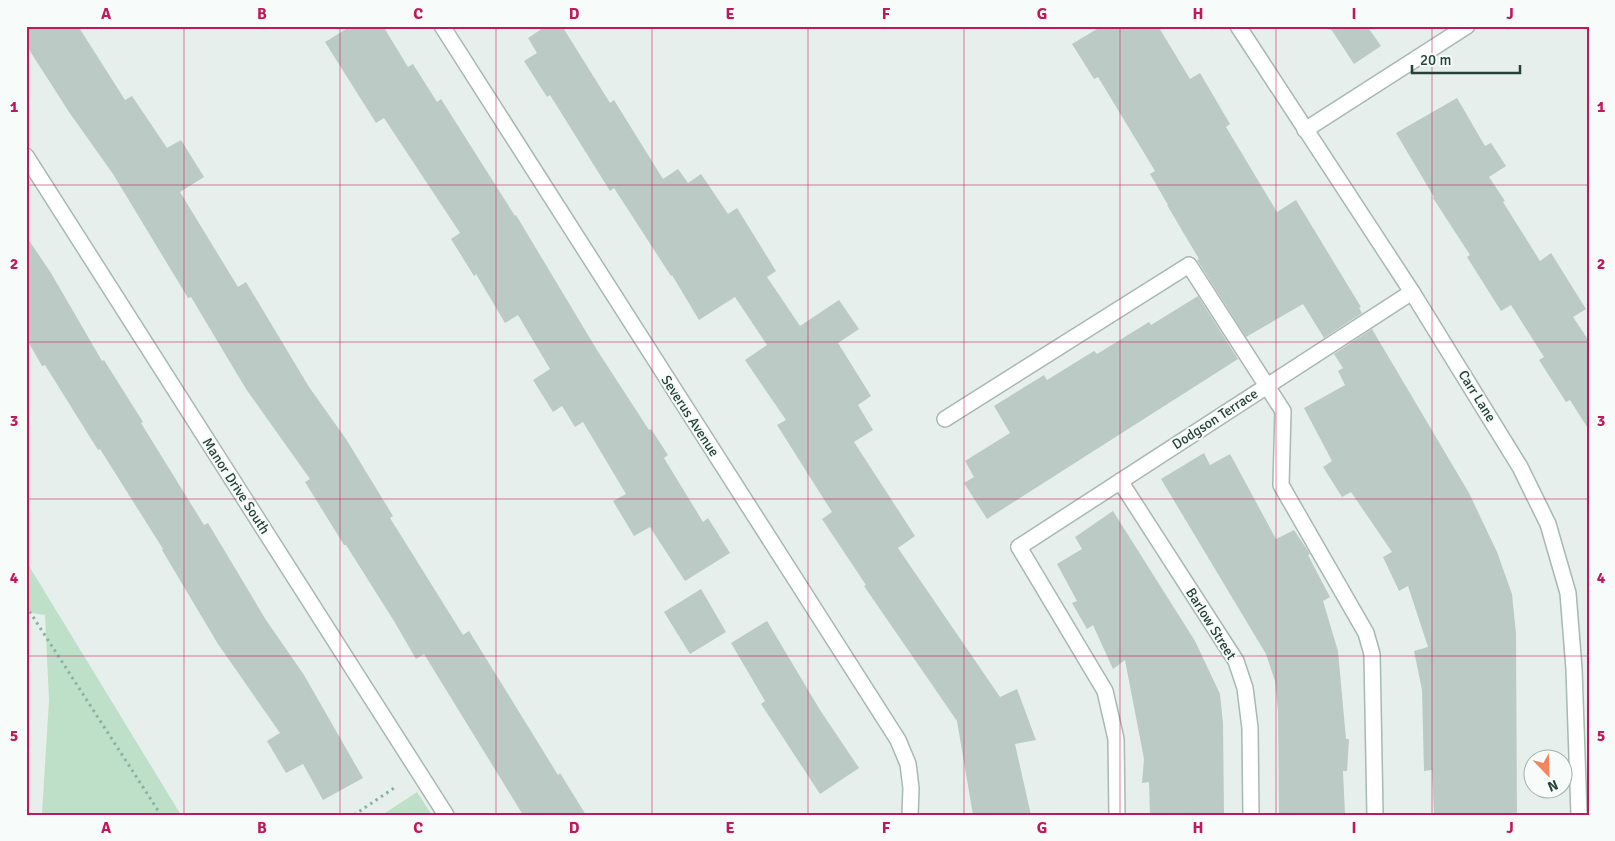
<svg xmlns="http://www.w3.org/2000/svg" width="1615" height="841" viewBox="0 0 1615 841" font-family="Signika,sans-serif">
<style>
.green{fill:#bfe0c8}
.building{fill:#bbcac4}
.lines{fill:none;stroke-linecap:round;stroke-linejoin:round}
.service-casing{stroke:#a8b8b2;stroke-width:18}
.minor-casing{stroke:#a8b8b2;stroke-width:18}
.tertiary-casing{stroke:#a8b8b2;stroke-width:18}
.path{stroke:#86b3a5;stroke-width:3;stroke-dasharray:2.5 4;stroke-linecap:butt}
.service{stroke:#fff;stroke-width:15}
.minor{stroke:#fff;stroke-width:15}
.tertiary{stroke:#fff;stroke-width:15}
.grid{fill:none;stroke:#c2185b;stroke-width:1;stroke-opacity:0.55}
.labels{text-anchor:middle;dominant-baseline:central;stroke-width:4;stroke-linejoin:round;paint-order:stroke}
.street-label{font-size:14px;fill:#24423a;stroke:#f7fbf9}
.neatline{fill:none;stroke:#c2185b;stroke-width:2}
.grid-label{font-size:16px;text-anchor:middle;font-weight:bold;fill:#c2185b}
</style>
<rect width="100%" height="100%" fill="#e6efeb"/>
<!-- green -->
<path class="green" d="M 26,561 L 181,815 L 42,813 L 49,700 L 45,615 L 26,612 Z
M 417,792 L 432,815 L 382,815 Z"/>
<!-- building -->
<path class="building" d="M 26,26 L 78,26 L 125,100 L 132,96 L 167,148 L 181,140 L 204,177 L 180,192 L 238,287 L 246,282 L 309,387 L 346,439 L 393,516 L 390,518 L 463,635 L 469,631 L 558,775 L 560,773 L 586,815 L 523,815 L 424,654 L 416,659 L 394,621 L 346,545 L 344,545 L 305,482 L 310,479 L 246,389 L 191,297 L 188,298 L 113,174 L 69,112 L 26,45 Z
M 351,26 L 383,26 L 408,67 L 413,64 L 437,102 L 441,99 L 515,216 L 516,215 L 597,350 L 649,430 L 651,429 L 668,455 L 664,458 L 703,522 L 708,518 L 730,553 L 685,581 L 650,527 L 634,536 L 613,501 L 626,494 L 583,422 L 575,427 L 562,406 L 553,412 L 533,380 L 550,369 L 518,315 L 505,323 L 476,274 L 474,276 L 451,239 L 460,233 L 384,118 L 376,123 L 325,42 Z
M 546,26 L 562,26 L 610,103 L 614,100 L 663,179 L 678,169 L 688,183 L 701,174 L 728,214 L 737,208 L 776,271 L 767,277 L 800,326 L 839,300 L 859,329 L 838,343 L 871,396 L 858,405 L 873,430 L 854,442 L 915,536 L 898,548 L 1000,697 L 1017,689 L 1036,740 L 1015,744 L 1031,815 L 973,815 L 957,721 L 864,586 L 866,585 L 822,519 L 832,512 L 777,425 L 786,420 L 745,360 L 767,345 L 735,297 L 699,320 L 672,275 L 671,276 L 614,188 L 610,191 L 550,95 L 547,97 L 524,61 L 537,53 L 528,38 Z
M 1102,26 L 1158,26 L 1190,79 L 1200,73 L 1230,124 L 1226,127 L 1277,212 L 1296,200 L 1361,307 L 1359,308 L 1362,313 L 1324,338 L 1303,304 L 1246,337 L 1197,260 L 1199,259 L 1167,205 L 1168,205 L 1150,174 L 1155,171 L 1098,77 L 1094,79 L 1072,44 Z
M 1329,26 L 1367,26 L 1381,46 L 1354,64 Z
M 1457,98 L 1485,146 L 1491,143 L 1506,166 L 1489,177 L 1505,201 L 1503,202 L 1540,261 L 1551,253 L 1586,309 L 1573,317 L 1589,341 L 1589,430 L 1570,400 L 1566,402 L 1539,360 L 1544,357 L 1511,305 L 1501,311 L 1467,257 L 1470,255 L 1433,198 L 1434,197 L 1396,133 Z
M 26,236 L 51,273 L 102,361 L 104,360 L 143,422 L 141,423 L 204,525 L 208,523 L 266,620 L 304,675 L 363,778 L 323,800 L 303,764 L 286,773 L 267,741 L 280,733 L 218,644 L 162,550 L 163,549 L 100,449 L 98,450 L 45,365 L 42,366 L 26,338 Z
M 1198,296 L 1238,359 L 987,519 L 964,483 L 974,477 L 965,461 L 1010,433 L 994,406 L 1044,375 L 1047,380 L 1094,351 L 1097,354 L 1149,322 L 1151,325 Z
M 1372,329 L 1469,493 L 1497,552 L 1512,594 L 1516,634 L 1517,815 L 1434,815 L 1432,770 L 1424,771 L 1422,690 L 1414,651 L 1428,647 L 1408,586 L 1399,591 L 1383,557 L 1392,552 L 1351,492 L 1342,497 L 1323,467 L 1332,461 L 1304,408 L 1345,385 L 1338,371 L 1343,368 L 1334,354 Z
M 1204,453 L 1210,465 L 1230,454 L 1276,539 L 1294,530 L 1310,554 L 1308,555 L 1330,597 L 1323,601 L 1338,651 L 1346,739 L 1349,739 L 1347,771 L 1343,771 L 1345,815 L 1279,815 L 1278,711 L 1275,681 L 1266,654 L 1161,479 Z
M 1113,511 L 1195,641 L 1220,694 L 1223,723 L 1224,815 L 1150,815 L 1149,782 L 1142,783 L 1144,759 L 1125,660 L 1113,669 L 1093,625 L 1087,629 L 1072,603 L 1077,601 L 1057,564 L 1082,549 L 1075,537 Z
M 701,589 L 726,632 L 690,654 L 664,612 Z
M 767,621 L 820,710 L 859,768 L 820,794 L 761,704 L 765,701 L 731,643 Z"/>
<g class="lines">
<defs>
<path id="service" d="M 945,419 L 1189,265 L 1283,411 L 1281,485 L 1366,633 L 1372,654 L 1375,815
M 1019,547 L 1105,691 L 1116,739 L 1117,815"/>
<path id="minor" d="M 442,26 L 898,740 L 908,764 L 911,788 L 910,815
M 1305,130 L 1467,26
M 26,156 L 446,815
M 1120,481 L 1236,661 L 1245,688 L 1250,728 L 1251,815
M 1019,547 L 1412,292"/>
<path id="tertiary" d="M 1238,26 L 1412,292 L 1520,467 L 1548,524 L 1568,593 L 1574,669 L 1579,815"/>
</defs>
<!-- service casing -->
<use href="#service" class="service-casing"/>
<!-- minor casing -->
<use href="#minor" class="minor-casing"/>
<!-- tertiary casing -->
<use href="#tertiary" class="tertiary-casing"/>
<!-- path -->
<path class="path" d="M 26,606 L 161,815
M 354,815 L 397,786"/>
<!-- service -->
<use href="#service" class="service"/>
<!-- minor -->
<use href="#minor" class="minor"/>
<!-- tertiary -->
<use href="#tertiary" class="tertiary"/>
</g>
<!-- grid -->
<path class="grid" d="M 184,26 L 184,815M 340,26 L 340,815M 496,26 L 496,815M 652,26 L 652,815M 808,26 L 808,815M 964,26 L 964,815M 1120,26 L 1120,815M 1276,26 L 1276,815M 1432,26 L 1432,815M 26,185 L 1589,185M 26,342 L 1589,342M 26,499 L 1589,499M 26,656 L 1589,656"/>
<g class="labels">
<!-- street labels -->
<g class="street-label">
<text transform="translate(1477 396) rotate(58)">Carr Lane</text>
<text transform="translate(690 416) rotate(57)">Severus Avenue</text>
<text transform="translate(1215 419) rotate(-33)">Dodgson Terrace</text>
<text transform="translate(236 486) rotate(57)">Manor Drive South</text>
<text transform="translate(1211 624) rotate(58)">Barlow Street</text>
</g>
</g>
<!-- border -->
<rect width="1615" height="841" fill="none" stroke="#f7fbf9" stroke-width="55"/>
<!-- north arrow -->
<g transform="translate(1548 774) rotate(157)"><circle r="24" fill="#f7fbf9" stroke="#a3b1ad"/>
<path d="M0-4L9 19L0 12L-9 19Z" fill="#f4845f"/>
<text y="-8" font-size="14" font-weight="bold" text-anchor="middle" fill="#24423a">N</text>
</g>
<!-- scale -->
<path d="M1412 65v8h108v-8" fill="none" stroke="#24423a" stroke-width="2.5"/>
<text x="1420" y="65" font-size="15" fill="#24423a" stroke="#f7fbf9" stroke-width="4" paint-order="stroke">20 m</text>
<rect x="28" y="28" width="1560" height="786" class="neatline"/>
<g class="grid-label">
<text x="106" y="19">A</text>
<text x="262" y="19">B</text>
<text x="418" y="19">C</text>
<text x="574" y="19">D</text>
<text x="730" y="19">E</text>
<text x="886" y="19">F</text>
<text x="1042" y="19">G</text>
<text x="1198" y="19">H</text>
<text x="1354" y="19">I</text>
<text x="1510" y="19">J</text>
<text x="14" y="112">1</text>
<text x="1601" y="112">1</text>
<text x="14" y="269">2</text>
<text x="1601" y="269">2</text>
<text x="14" y="426">3</text>
<text x="1601" y="426">3</text>
<text x="14" y="583">4</text>
<text x="1601" y="583">4</text>
<text x="14" y="741">5</text>
<text x="1601" y="741">5</text>
<text x="106" y="833">A</text>
<text x="262" y="833">B</text>
<text x="418" y="833">C</text>
<text x="574" y="833">D</text>
<text x="730" y="833">E</text>
<text x="886" y="833">F</text>
<text x="1042" y="833">G</text>
<text x="1198" y="833">H</text>
<text x="1354" y="833">I</text>
<text x="1510" y="833">J</text>
</g>
</svg>
